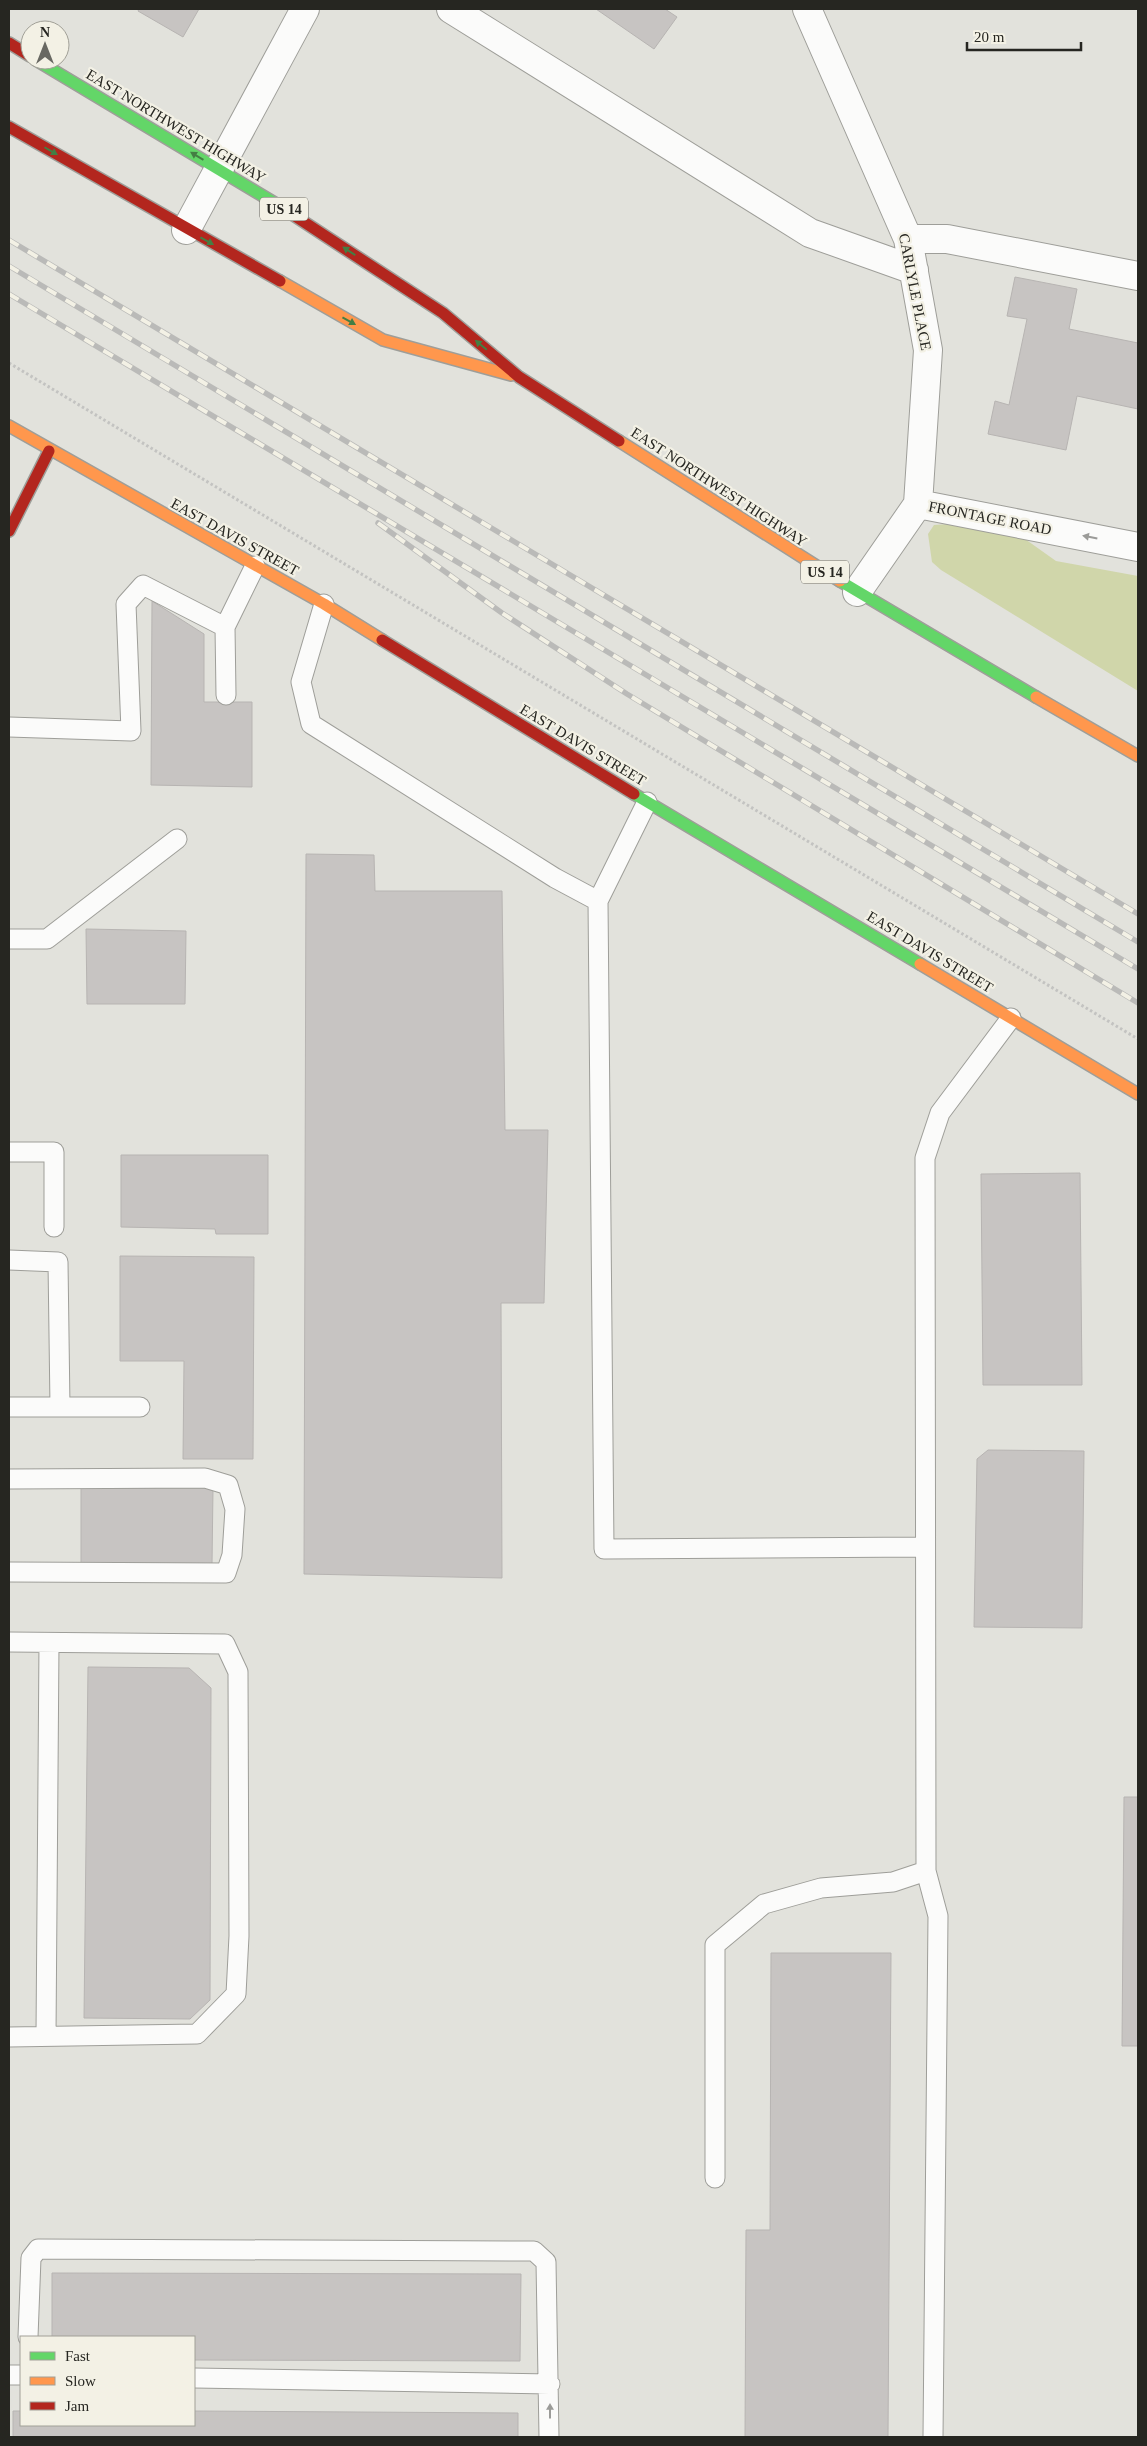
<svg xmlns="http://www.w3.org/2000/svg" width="1147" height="2446" viewBox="0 0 1147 2446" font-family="Georgia,serif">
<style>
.green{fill:#d0d6aa}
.building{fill:#c7c4c2;stroke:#b7b4b2}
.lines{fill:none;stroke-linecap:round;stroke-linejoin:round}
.lane-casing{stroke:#9e9e99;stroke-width:21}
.street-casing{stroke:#9e9e99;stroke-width:30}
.fast-casing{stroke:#9e9e99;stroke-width:14}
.slow-casing{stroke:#9e9e99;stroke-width:14}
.jam-casing{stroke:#9e9e99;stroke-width:14}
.path{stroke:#c3c3c1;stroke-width:3;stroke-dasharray:2.5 2.5;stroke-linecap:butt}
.lane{stroke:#fbfbfa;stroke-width:19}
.street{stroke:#fbfbfa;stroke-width:28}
.fast{stroke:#63d668;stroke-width:11}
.slow{stroke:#ff974d;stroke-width:11}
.jam{stroke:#b3261e;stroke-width:11}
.rail-casing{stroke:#babab8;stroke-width:5.5}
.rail{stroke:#f3f1e5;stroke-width:4;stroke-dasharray:11;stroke-linecap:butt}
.oneway{fill:#447e44}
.oneway2{fill:#9b9b98}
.labels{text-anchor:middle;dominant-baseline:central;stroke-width:4.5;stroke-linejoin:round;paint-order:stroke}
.shield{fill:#f3f1e5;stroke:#64635c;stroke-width:1}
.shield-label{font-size:14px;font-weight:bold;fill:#262621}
.street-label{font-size:15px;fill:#262621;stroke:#f3f1e5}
</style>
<rect width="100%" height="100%" fill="#e2e2dc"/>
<!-- green -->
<path class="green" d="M 949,524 L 1025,539 L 1056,561 L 1138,576 L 1138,691 L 941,570 L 932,562 L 928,534 L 934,525 Z"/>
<!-- building -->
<path class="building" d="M 139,9 L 199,9 L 183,37 L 138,11 Z
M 596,9 L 665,9 L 677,17 L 654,49 Z
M 1015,277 L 1077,289 L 1069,329 L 1138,343 L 1138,409 L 1077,396 L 1066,450 L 988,434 L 995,401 L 1009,405 L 1027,319 L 1007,316 Z
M 152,601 L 204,634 L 204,702 L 252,702 L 252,787 L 151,785 Z
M 306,854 L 374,855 L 375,891 L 502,891 L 505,1130 L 548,1130 L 544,1303 L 501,1303 L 502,1578 L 304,1574 Z
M 86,929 L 186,931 L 185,1004 L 87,1004 Z
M 121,1155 L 268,1155 L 268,1234 L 216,1234 L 215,1229 L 121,1227 Z
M 1080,1173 L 1082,1385 L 983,1385 L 981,1174 Z
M 120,1256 L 254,1257 L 253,1459 L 183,1459 L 184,1361 L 120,1361 Z
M 988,1450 L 1084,1451 L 1082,1628 L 974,1627 L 977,1459 Z
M 81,1488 L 213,1488 L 212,1565 L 81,1564 Z
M 88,1667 L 189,1668 L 211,1688 L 210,2000 L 190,2019 L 84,2018 Z
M 1124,1797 L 1138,1797 L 1138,2046 L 1122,2046 Z
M 771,1953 L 891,1953 L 888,2437 L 745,2437 L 746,2230 L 770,2230 Z
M 52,2273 L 521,2274 L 520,2361 L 194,2360 L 194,2337 L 52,2337 Z
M 13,2411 L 21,2411 L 21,2425 L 194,2425 L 194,2411 L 518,2413 L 518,2437 L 13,2437 Z"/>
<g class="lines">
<defs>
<path id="lane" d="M 324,604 L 301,682 L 311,724 L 555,878 L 598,901
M 225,627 L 255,566
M 9,727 L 131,731 L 126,604 L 143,585 L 225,627 L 226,695
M 647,802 L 598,901 L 604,1549 L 925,1547
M 9,939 L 47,939 L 177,839
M 9,1152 L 54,1152 L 54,1227
M 9,1260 L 58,1262 L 60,1407
M 9,1407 L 140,1407
M 9,1479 L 205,1478 L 228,1485 L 235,1509 L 232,1555 L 226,1573 L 9,1572
M 9,1642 L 225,1644 L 238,1672 L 239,1936 L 236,1994 L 197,2034 L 9,2037
M 926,1871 L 938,1916 L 933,2437
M 46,2036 L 49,1643
M 715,2178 L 715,1945 L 764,1904 L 821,1888 L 893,1882 L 926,1871 L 925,1158 L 940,1113 L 1011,1018
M 28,2337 L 31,2258 L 38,2249 L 534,2251 L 546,2262 L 549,2437
M 9,2375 L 21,2375
M 194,2378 L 550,2384"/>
<path id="street" d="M 451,9 L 810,233 L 914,270
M 807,9 L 908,239 L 928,350 L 918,504
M 186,230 L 305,9
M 908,239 L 947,239 L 1138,276
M 918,504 L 1138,547
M 857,592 L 918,504"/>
<path id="fast" d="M 36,60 L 278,205
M 840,581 L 1036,697
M 634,794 L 920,964"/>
<path id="slow" d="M 280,281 L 383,340 L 511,375
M 9,426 L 324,604 L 382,640
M 619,441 L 840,581
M 1036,697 L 1138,756
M 920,964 L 1138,1094"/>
<path id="jam" d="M 9,43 L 30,56
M 9,127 L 280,281
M 278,205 L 443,313 L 519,377 L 619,441
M 9,531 L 49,451
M 382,640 L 634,794"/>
</defs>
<!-- lane casing -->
<use href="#lane" class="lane-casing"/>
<!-- street casing -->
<use href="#street" class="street-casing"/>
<!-- fast casing -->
<use href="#fast" class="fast-casing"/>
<!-- slow casing -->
<use href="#slow" class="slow-casing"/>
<!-- jam casing -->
<use href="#jam" class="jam-casing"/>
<!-- path -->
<path class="path" d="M 9,363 L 1138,1039"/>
<!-- lane -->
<use href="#lane" class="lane"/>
<!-- street -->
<use href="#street" class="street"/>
<!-- fast -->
<use href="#fast" class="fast"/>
<!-- slow -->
<use href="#slow" class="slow"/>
<!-- jam -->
<use href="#jam" class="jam"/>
<defs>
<path id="rail" d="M 9,240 L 1138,914
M 9,266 L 1138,942
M 9,294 L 1138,969
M 378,523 L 502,613 L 627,694 L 1138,1003"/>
</defs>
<!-- rail casing -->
<use href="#rail" class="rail-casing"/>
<!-- rail -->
<use href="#rail" class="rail"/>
</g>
<!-- one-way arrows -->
<defs><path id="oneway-solid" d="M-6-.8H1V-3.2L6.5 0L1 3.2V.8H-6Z" transform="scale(1.25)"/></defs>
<g class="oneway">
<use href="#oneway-solid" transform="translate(51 151) rotate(30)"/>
<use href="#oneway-solid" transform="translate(197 156) rotate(-149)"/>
<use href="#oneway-solid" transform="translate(207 241) rotate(29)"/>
<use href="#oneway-solid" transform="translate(349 251) rotate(-147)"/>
<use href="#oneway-solid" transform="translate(349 321) rotate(29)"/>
<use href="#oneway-solid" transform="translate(481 345) rotate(-140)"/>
</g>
<g class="oneway2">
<use href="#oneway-solid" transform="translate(1090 537) rotate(-169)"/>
<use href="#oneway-solid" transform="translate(550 2411) rotate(-90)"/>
</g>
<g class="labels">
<!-- shield labels -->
<g class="shield">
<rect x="260" y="197.5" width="48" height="23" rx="4"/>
<rect x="801" y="560.5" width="48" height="23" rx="4"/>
</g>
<g class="shield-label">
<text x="284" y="209">US 14</text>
<text x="825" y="572">US 14</text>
</g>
<!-- street labels -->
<g class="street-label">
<text transform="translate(176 126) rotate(31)">EAST NORTHWEST HIGHWAY</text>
<text transform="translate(915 292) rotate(79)">CARLYLE PLACE</text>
<text transform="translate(719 487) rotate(33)">EAST NORTHWEST HIGHWAY</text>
<text transform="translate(990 518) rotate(11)">FRONTAGE ROAD</text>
<text transform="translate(235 537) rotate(29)">EAST DAVIS STREET</text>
<text transform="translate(583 745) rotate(31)">EAST DAVIS STREET</text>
<text transform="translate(930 952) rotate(31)">EAST DAVIS STREET</text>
</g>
</g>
<!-- border -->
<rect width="1147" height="2446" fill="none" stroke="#262621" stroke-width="20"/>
<!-- legend -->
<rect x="20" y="2336" width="175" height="90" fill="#f3f1e5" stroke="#a1a097"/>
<rect x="30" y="2352" width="25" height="8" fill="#63d668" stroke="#a1a097"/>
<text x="65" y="2361" font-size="15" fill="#262621">Fast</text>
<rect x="30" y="2377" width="25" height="8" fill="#ff974d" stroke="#a1a097"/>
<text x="65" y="2386" font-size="15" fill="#262621">Slow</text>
<rect x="30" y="2402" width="25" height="8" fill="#b3261e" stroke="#a1a097"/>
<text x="65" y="2411" font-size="15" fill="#262621">Jam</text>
<!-- north arrow -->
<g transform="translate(45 45)"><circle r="24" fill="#f3f1e5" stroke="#a1a097"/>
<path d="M0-4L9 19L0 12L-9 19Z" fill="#686862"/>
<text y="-8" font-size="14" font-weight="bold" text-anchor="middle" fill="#262621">N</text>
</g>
<!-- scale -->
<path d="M967 42v8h114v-8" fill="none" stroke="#262621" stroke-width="2.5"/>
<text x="974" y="42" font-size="15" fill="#262621" stroke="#f3f1e5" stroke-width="4" paint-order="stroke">20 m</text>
</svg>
